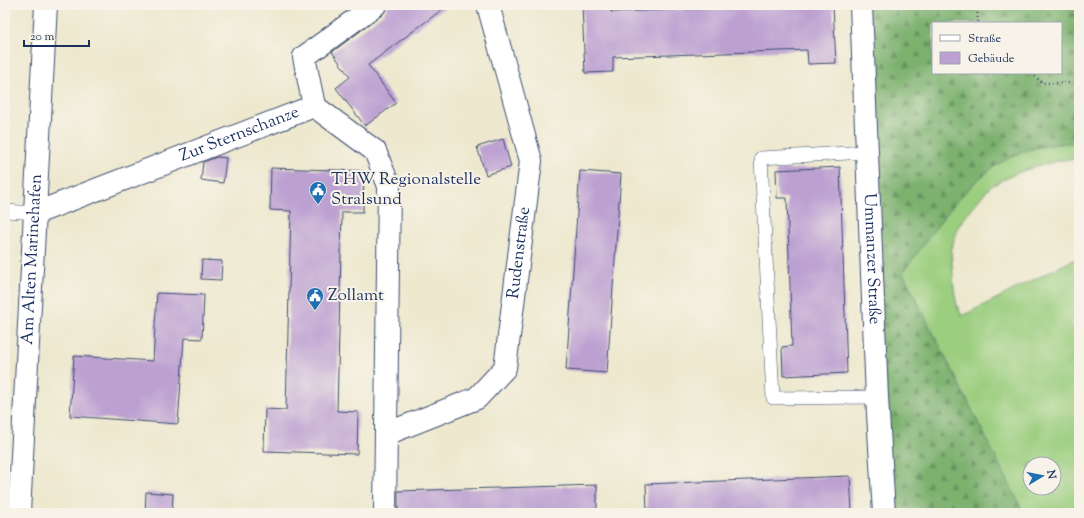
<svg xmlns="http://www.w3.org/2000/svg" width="1084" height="518" viewBox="0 0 1084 518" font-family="'Sorts Mill Goudy',serif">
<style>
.forest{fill:url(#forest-firs);stroke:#4c7066;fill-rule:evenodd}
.pitch{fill:#9bce7f;stroke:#5b7e6e;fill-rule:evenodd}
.building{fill:#bca0d1}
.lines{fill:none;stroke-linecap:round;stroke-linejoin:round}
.service-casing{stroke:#3a4b6f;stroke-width:14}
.minor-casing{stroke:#3a4b6f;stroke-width:24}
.path{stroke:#3a4b6f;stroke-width:2.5;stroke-dasharray:1 3;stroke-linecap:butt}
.service{stroke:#fff;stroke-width:13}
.minor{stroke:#fff;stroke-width:22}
.labels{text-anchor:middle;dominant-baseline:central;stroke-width:4;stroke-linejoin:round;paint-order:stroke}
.street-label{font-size:17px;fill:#1b2f5e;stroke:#f7f3e8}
.poi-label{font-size:17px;fill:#1b2f5e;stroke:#f7f3e8;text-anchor:start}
</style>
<defs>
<pattern id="forest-firs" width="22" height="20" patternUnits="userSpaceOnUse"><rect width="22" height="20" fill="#7cb16e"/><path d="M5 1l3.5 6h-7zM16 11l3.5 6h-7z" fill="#65905e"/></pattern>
</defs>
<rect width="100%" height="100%" fill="#f7f3e8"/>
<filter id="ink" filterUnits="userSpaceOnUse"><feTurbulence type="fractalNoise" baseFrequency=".025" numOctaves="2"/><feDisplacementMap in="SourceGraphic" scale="8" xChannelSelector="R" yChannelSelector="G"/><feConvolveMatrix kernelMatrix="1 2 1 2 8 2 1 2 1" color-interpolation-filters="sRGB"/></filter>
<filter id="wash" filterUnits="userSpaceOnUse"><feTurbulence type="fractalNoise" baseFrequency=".012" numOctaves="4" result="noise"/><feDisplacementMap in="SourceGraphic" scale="16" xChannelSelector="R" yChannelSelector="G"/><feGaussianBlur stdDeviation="0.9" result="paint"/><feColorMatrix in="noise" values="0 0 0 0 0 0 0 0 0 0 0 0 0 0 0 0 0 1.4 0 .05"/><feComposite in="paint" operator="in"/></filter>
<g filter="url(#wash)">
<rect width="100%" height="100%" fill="#ede8ce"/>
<!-- forest -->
<path class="forest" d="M 861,5 L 1079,5 L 1079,142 L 1043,146 L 1014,156 L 903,273 L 1024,513 L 884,513 ZM 933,23 L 1061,23 L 1061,73 L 933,73 Z"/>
<!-- pitch -->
<path class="pitch" d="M 1079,142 L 1079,158 L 1063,160 L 1036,166 L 1015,174 L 991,186 L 974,205 L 958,227 L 951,250 L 954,290 L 957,306 L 962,316 L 1079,257 L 1079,513 L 1024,513 L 903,273 C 935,230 964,180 1013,156 C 1034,146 1057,144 1079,142 ZM 1030,464 L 1054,464 L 1054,488 L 1030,488 Z"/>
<g id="blocks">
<!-- building -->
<path class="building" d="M 387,5 L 448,5 L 368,65 L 396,103 L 365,126 L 336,88 L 350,77 L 332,52 L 382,15 L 386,10 Z
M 582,5 L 611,5 L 611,12 L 799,5 L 833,5 L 836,63 L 808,64 L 807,50 L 613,57 L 613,72 L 585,73 Z
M 503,139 L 511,167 L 486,175 L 477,147 Z
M 217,157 L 226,158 L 223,183 L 201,180 L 203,162 Z
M 840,167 L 847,373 L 783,376 L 782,347 L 792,346 L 787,198 L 777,198 L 776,170 Z
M 271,168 L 364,171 L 363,212 L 342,212 L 337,411 L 358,412 L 357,454 L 264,451 L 265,409 L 286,410 L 291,211 L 270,210 Z
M 580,171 L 621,174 L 607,373 L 566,370 Z
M 202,260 L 222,261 L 221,280 L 201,279 Z
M 157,293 L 204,295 L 202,339 L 184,338 L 178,424 L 70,416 L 74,356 L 153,361 Z
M 850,476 L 852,513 L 647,513 L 646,484 Z
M 597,485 L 597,513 L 398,513 L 398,491 Z
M 146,492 L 173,494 L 172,513 L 145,513 Z"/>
</g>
</g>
<g filter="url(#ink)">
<use href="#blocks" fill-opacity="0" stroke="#3a4b6f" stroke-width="1"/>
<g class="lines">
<defs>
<path id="service" d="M 866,152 L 761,158 L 773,398 L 877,397
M 5,211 L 36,213
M 5,495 L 20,496"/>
<g id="minor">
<path id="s1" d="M 861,5 L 877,397 L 884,513"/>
<path d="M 314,106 L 375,151 L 389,186 L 385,513"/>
<path id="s2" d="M 36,213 L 314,106 L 304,57 L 375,5"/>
<path id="s3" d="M 386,434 L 477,398 L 505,368 L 531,161 L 488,5"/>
<path id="s4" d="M 19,513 L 46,5"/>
</g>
</defs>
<!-- service casing -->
<use href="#service" class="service-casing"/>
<!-- minor casing -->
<use href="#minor" class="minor-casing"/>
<!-- path -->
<path class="path" d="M 672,5 L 672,10
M 746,5 L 746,7
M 977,5 L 978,23
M 1032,73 L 1042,83 L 1079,83"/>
<!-- service -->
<use href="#service" class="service"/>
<!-- minor -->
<use href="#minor" class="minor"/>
</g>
</g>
<!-- icons -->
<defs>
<symbol id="civic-pin" viewBox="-11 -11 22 30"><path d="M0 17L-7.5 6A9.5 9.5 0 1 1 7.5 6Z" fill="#1f6fb2" stroke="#f7f3e8"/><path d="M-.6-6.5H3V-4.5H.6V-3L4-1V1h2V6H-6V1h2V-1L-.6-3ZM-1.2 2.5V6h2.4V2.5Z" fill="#fff"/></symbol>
</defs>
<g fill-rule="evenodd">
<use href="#civic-pin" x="308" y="180" width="20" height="27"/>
<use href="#civic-pin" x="305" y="286" width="20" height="27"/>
</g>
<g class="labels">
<!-- street labels -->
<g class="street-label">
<text stroke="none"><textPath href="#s2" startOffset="218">Zur Sternschanze</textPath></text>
<text stroke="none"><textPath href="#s3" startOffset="255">Rudenstraße</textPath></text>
<text stroke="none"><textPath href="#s4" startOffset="254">Am Alten Marinehafen</textPath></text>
<text stroke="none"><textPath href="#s1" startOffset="254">Ummanzer Straße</textPath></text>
</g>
<!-- poi labels -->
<g class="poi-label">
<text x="331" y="180">THW Regionalstelle<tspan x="331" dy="20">Stralsund</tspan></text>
<text x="328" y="296">Zollamt</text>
</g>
</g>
<!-- margin -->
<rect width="1084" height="518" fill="none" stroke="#f7f3e8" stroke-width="20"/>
<!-- legend -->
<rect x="932" y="22" width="130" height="52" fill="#f7f3e8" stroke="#9fa5b1"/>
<rect x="940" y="35" width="20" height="6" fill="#ffffff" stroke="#9fa5b1"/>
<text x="968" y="42" font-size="12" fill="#1b2f5e">Straße</text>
<rect x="940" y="52" width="20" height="12" fill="#bca0d1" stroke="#9fa5b1"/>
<text x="968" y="62" font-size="12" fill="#1b2f5e">Gebäude</text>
<!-- north arrow -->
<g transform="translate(1042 476) rotate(80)"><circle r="19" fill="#f7f3e8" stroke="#9fa5b1"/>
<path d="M0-3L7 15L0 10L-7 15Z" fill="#1f6fb2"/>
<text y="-6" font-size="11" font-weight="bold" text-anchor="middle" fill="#1b2f5e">N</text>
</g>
<!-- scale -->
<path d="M24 40v6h65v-6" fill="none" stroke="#1b2f5e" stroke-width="2"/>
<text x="30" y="40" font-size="12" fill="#1b2f5e" stroke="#f7f3e8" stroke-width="3" paint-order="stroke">20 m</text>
</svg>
